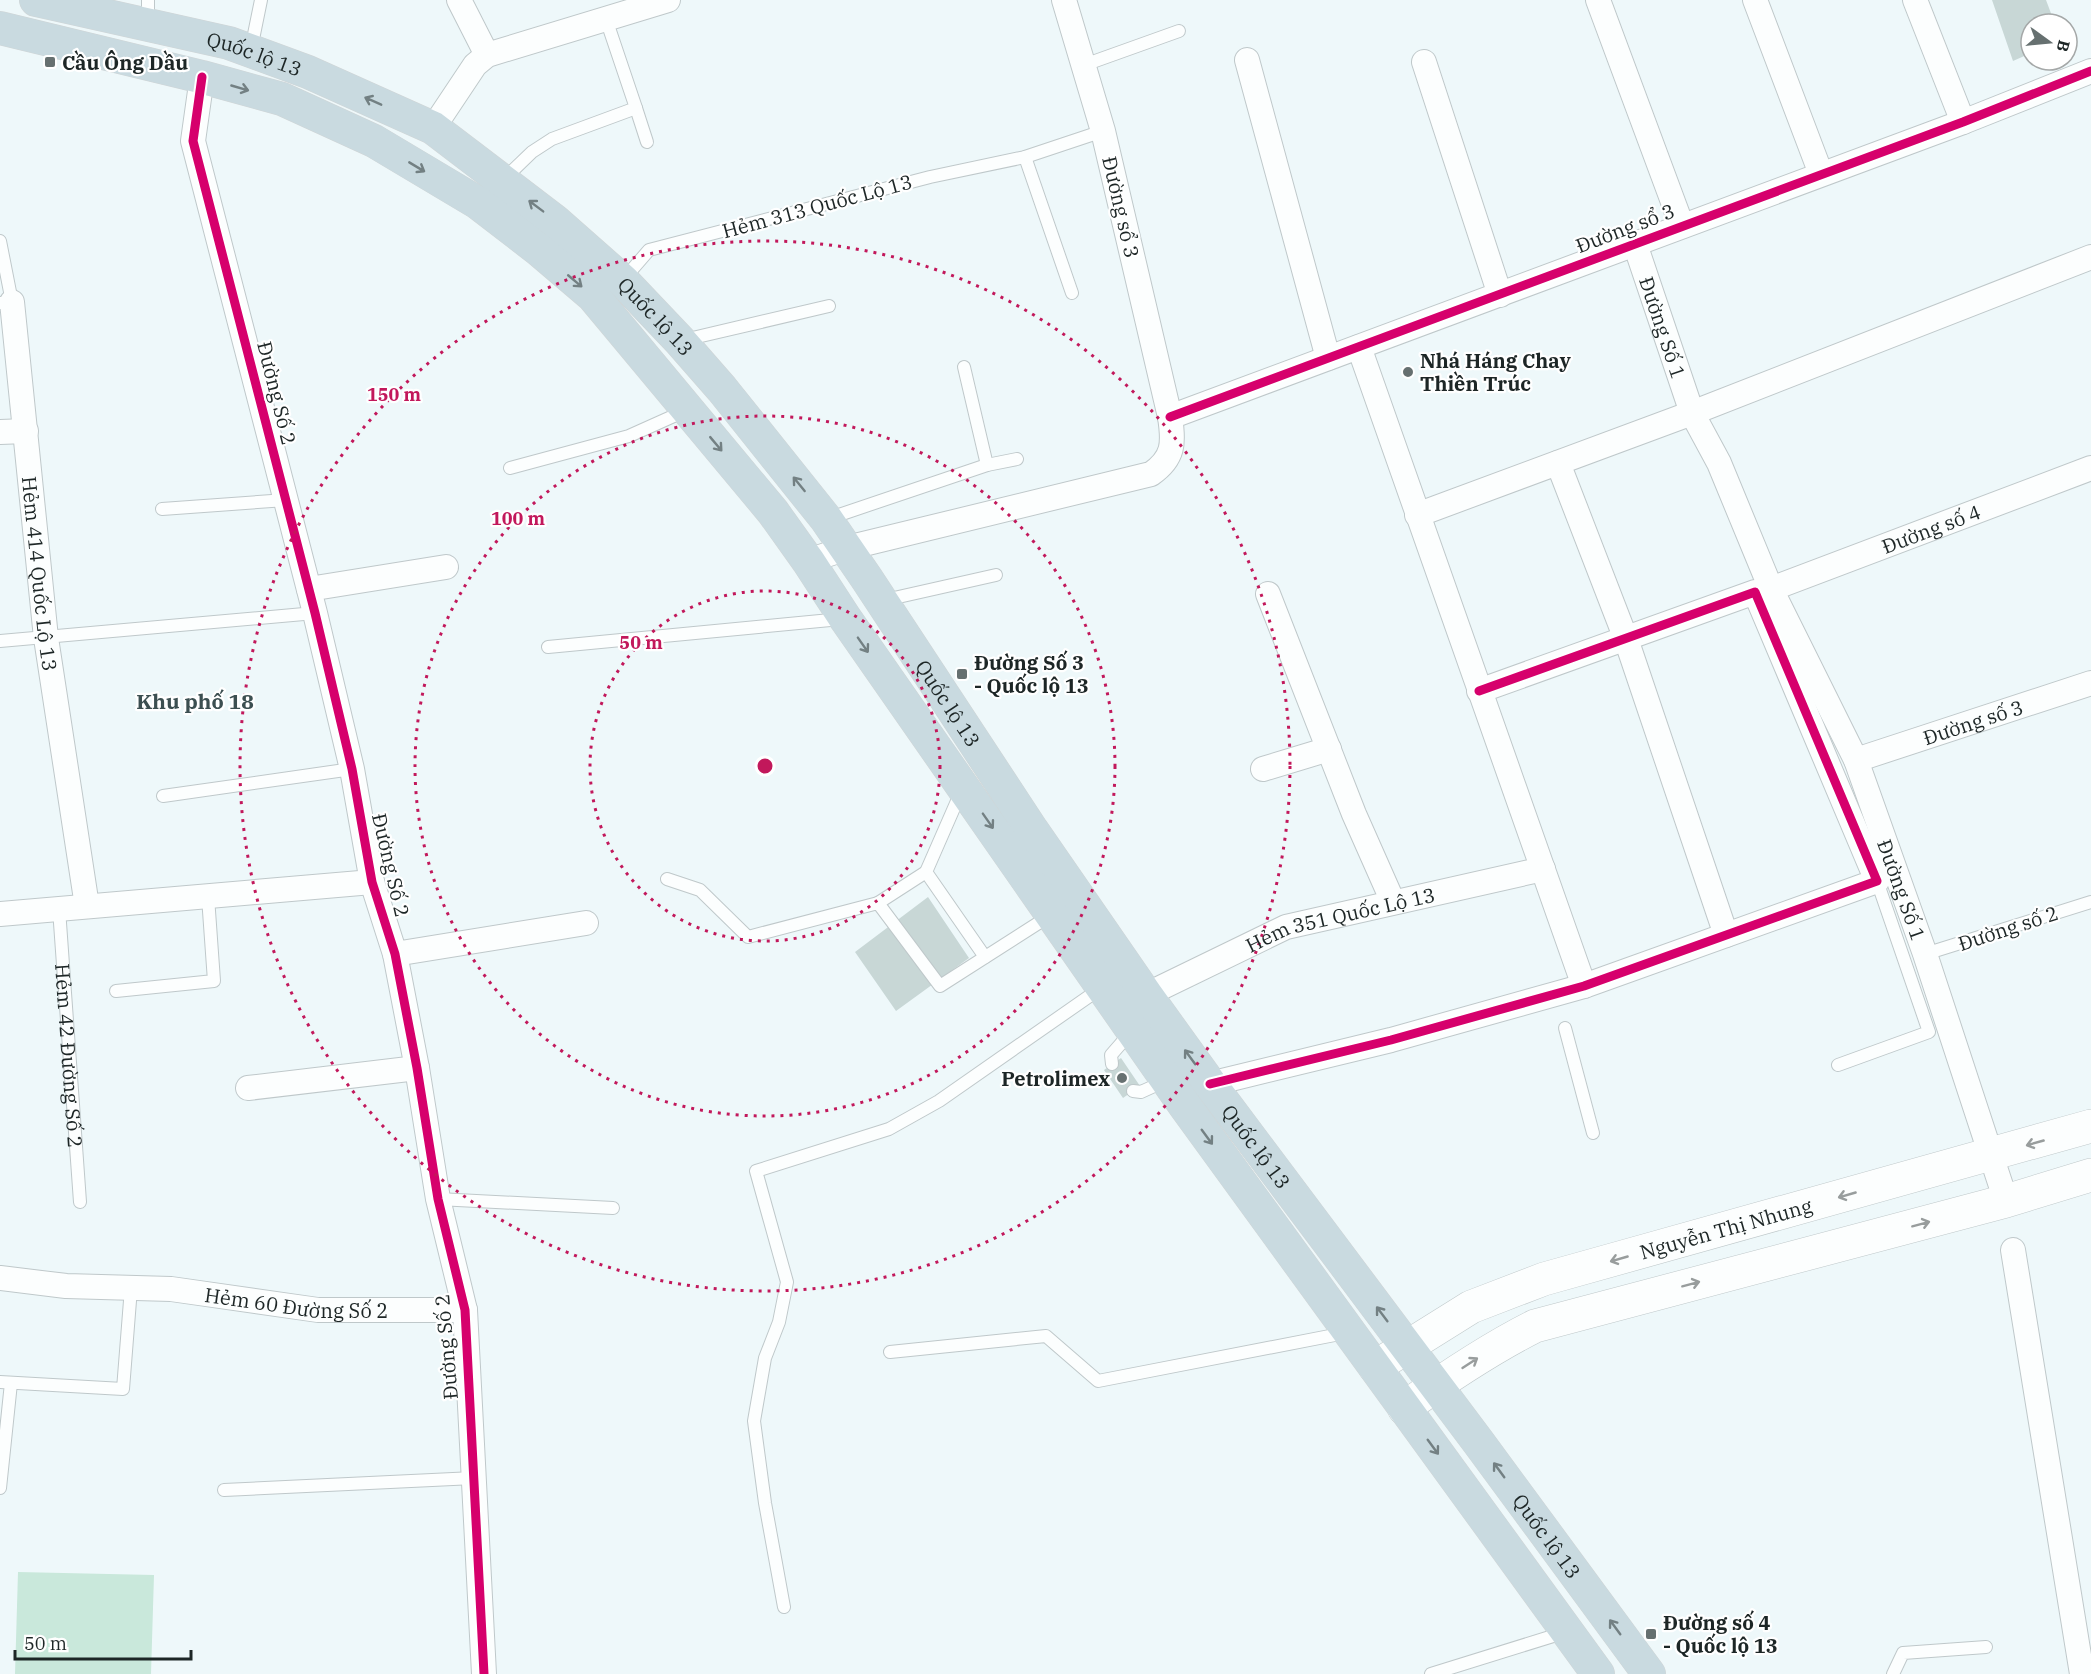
<svg xmlns="http://www.w3.org/2000/svg" width="2091" height="1674" viewBox="0 0 2091 1674" font-family="'IBM Plex Serif',serif">
<style>
.park{fill:#c9e8db}
.building{fill:#c8d7d6}
.lines{fill:none;stroke-linecap:round;stroke-linejoin:round}
.lane-casing{stroke:#bfc8ca;stroke-width:14}
.street-casing{stroke:#bfc8ca;stroke-width:26}
.secondary-casing{stroke:#bfc8ca;stroke-width:34}
.highway-casing{stroke:#d0d5d6;stroke-width:34}
.lane{stroke:#fcfefe;stroke-width:12}
.street{stroke:#fcfefe;stroke-width:24}
.secondary{stroke:#fcfefe;stroke-width:33}
.highway{stroke:#c9dae0;stroke-width:33}
.cycleway-casing{stroke:#fff;stroke-width:13}
.cycleway{stroke:#d6006c;stroke-width:9}
.oneway{stroke:#738083}
.oneway2{stroke:#989d9d}
.ring{fill:none;stroke:#c2185b;stroke-width:3;stroke-dasharray:3 6}
.poi-dot{fill:#667070;stroke:#fff;stroke-width:2}
.labels{text-anchor:middle;dominant-baseline:central;stroke-width:4.5;stroke-linejoin:round;paint-order:stroke}
.street-label{font-size:20px;fill:#1d2626;stroke:#fff}
.poi-label{font-size:20px;font-weight:bold;fill:#1d2626;stroke:#fff;text-anchor:start}
.neighbourhood-label{font-size:21px;font-weight:bold;fill:#3c4f51;stroke:#fff}
.centre{fill:#c2185b;stroke:#fff;stroke-width:3}
.ring-label{font-size:18px;text-anchor:middle;font-weight:bold;fill:#c2185b;stroke:#fff;stroke-width:4.5;stroke-linejoin:round;paint-order:stroke}
</style>
<rect width="100%" height="100%" fill="#eef8fa"/>
<!-- park -->
<path class="park" d="M 18,1572 L 154,1575 L 151,1674 L 15,1674 Z"/>
<!-- building -->
<path class="building" d="M 1992,0 L 2046,0 L 2055,24 L 2031,24 L 2031,53 L 2013,61 Z
M 928,897 L 969,958 L 896,1011 L 855,952 Z
M 1121,1058 L 1140,1086 L 1123,1098 L 1104,1070 Z"/>
<g class="lines">
<defs>
<g id="lane">
<path d="M 148,0 L 148,22"/>
<path d="M 251,49 L 261,0"/>
<path d="M 1084,65 L 1179,31"/>
<path d="M 636,108 L 647,142"/>
<path d="M 1025,157 L 1072,293"/>
<path d="M 503,180 L 532,152 L 552,139 L 636,108 L 606,19"/>
<path d="M 0,241 L 12,302 L 0,303"/>
<path d="M 623,280 L 649,250 L 930,177 L 1025,157 L 1103,131"/>
<path d="M 684,340 L 829,306"/>
<path d="M 964,367 L 987,465"/>
<path d="M 510,468 L 629,436 L 687,410"/>
<path d="M 162,509 L 286,500"/>
<path d="M 827,519 L 987,465 L 1017,459"/>
<path d="M 885,600 L 996,575"/>
<path d="M 0,641 L 315,613"/>
<path d="M 548,647 L 841,619"/>
<path d="M 961,792 L 926,872 L 985,957"/>
<path d="M 163,796 L 352,769"/>
<path d="M 667,879 L 700,890 L 748,937 L 878,903 L 940,986 L 1051,915"/>
<path d="M 878,903 L 926,872"/>
<path id="s1" d="M 59,909 L 80,1202"/>
<path d="M 1925,954 L 2091,902"/>
<path d="M 116,991 L 214,981 L 208,897"/>
<path d="M 1565,1028 L 1593,1133"/>
<path d="M 1112,1064 L 1111,1055 L 1131,1032"/>
<path d="M 1838,1065 L 1929,1032 L 1877,881"/>
<path d="M 1133,1091 L 1141,1092 L 1165,1081"/>
<path d="M 438,1199 L 613,1208"/>
<path d="M 890,1352 L 1046,1336 L 1098,1381 L 1345,1333"/>
<path d="M 0,1382 L 123,1389 L 131,1288"/>
<path d="M 0,1488 L 11,1383"/>
<path d="M 224,1490 L 474,1478"/>
<path d="M 784,1607 L 765,1503 L 754,1421 L 765,1358 L 779,1322 L 787,1282 L 756,1171 L 889,1129 L 939,1101 L 1101,988"/>
<path d="M 1431,1674 L 1566,1632"/>
<path d="M 1893,1674 L 1903,1653 L 1986,1647"/>
</g>
<g id="street">
<path d="M 459,0 L 487,55"/>
<path d="M 1598,0 L 1682,226"/>
<path d="M 1755,0 L 1821,174"/>
<path d="M 1915,0 L 1963,122"/>
<path d="M 1247,60 L 1328,358"/>
<path d="M 1424,62 L 1500,295"/>
<path d="M 202,77 L 193,141 L 315,613 L 352,769 L 372,882 L 395,954 L 417,1068 L 438,1199 L 465,1310 L 484,1674"/>
<path d="M 433,128 L 475,65 L 487,55 L 668,0"/>
<path id="s2" d="M 1635,244 L 1692,413 L 1719,463 L 1771,589 L 1856,760 L 1925,954 L 2006,1201"/>
<path id="s3" d="M 12,302 L 46,638 L 87,906"/>
<path d="M 1359,347 L 1584,986"/>
<path d="M 1170,417 L 1963,122 L 2091,71"/>
<path d="M 0,432 L 26,431"/>
<path d="M 1558,463 L 1626,639 L 1726,935"/>
<path d="M 1417,515 L 1692,413 L 2091,257"/>
<path d="M 808,561 L 847,548 L 1151,474 C 1174,458 1174,443 1170,417 L 1103,131 L 1064,0"/>
<path d="M 309,589 L 446,567"/>
<path id="s4" d="M 1771,589 L 2091,468"/>
<path d="M 1268,594 L 1354,814 L 1393,902"/>
<path id="s5" d="M 1856,760 L 2091,683"/>
<path d="M 1263,769 L 1329,749"/>
<path d="M 0,914 L 372,882"/>
<path d="M 395,954 L 586,923"/>
<path id="s6" d="M 1146,995 L 1286,927 L 1543,869"/>
<path d="M 1210,1084 L 1391,1040 L 1584,986 L 1877,881 L 1755,592 L 1479,691"/>
<path d="M 248,1088 L 417,1068"/>
<path d="M 2013,1250 L 2082,1674"/>
<path id="s7" d="M 0,1278 L 66,1286 L 171,1289 L 318,1310 L 465,1310"/>
</g>
<g id="secondary">
<path id="s8" d="M 1375,1367 L 1471,1307 L 1544,1279 L 2091,1126"/>
<path d="M 1404,1408 C 1446,1378 1489,1349 1535,1326 L 2006,1201 L 2091,1175"/>
</g>
<g id="highway">
<path id="s9" d="M 36,0 L 229,43 L 308,72 L 433,128 L 555,221 L 623,281 L 680,341 L 722,389 L 826,519 L 867,579 L 1032,830 L 1146,995 L 1210,1084 L 1479,1443 L 1649,1674"/>
<path d="M 0,28 L 202,77 L 282,99 L 374,141 L 478,203 L 539,250 L 593,296 L 773,512 L 808,561 L 845,618 L 1185,1106 L 1598,1674"/>
</g>
</defs>
<!-- lane casing -->
<use href="#lane" class="lane-casing"/>
<!-- street casing -->
<use href="#street" class="street-casing"/>
<!-- secondary casing -->
<use href="#secondary" class="secondary-casing"/>
<!-- highway casing -->
<use href="#highway" class="highway-casing"/>
<!-- lane -->
<use href="#lane" class="lane"/>
<!-- street -->
<use href="#street" class="street"/>
<!-- secondary -->
<use href="#secondary" class="secondary"/>
<!-- highway -->
<use href="#highway" class="highway"/>
<defs>
<path id="cycleway" d="M 202,77 L 193,141 L 315,613 L 352,769 L 372,882 L 395,954 L 417,1068 L 438,1199 L 465,1310 L 484,1674
M 1170,417 L 1963,122 L 2091,71
M 1210,1084 L 1391,1040 L 1584,986 L 1877,881 L 1755,592 L 1479,691"/>
</defs>
<!-- cycleway casing -->
<use href="#cycleway" class="cycleway-casing"/>
<!-- cycleway -->
<use href="#cycleway" class="cycleway"/>
</g>
<!-- one-way arrows -->
<defs><path id="oneway-shaft" d="M-6 0H5M1.5-3L5.5 0L1.5 3" fill="none" stroke-width="1.6" stroke-linecap="round" stroke-linejoin="round" transform="scale(1.5)"/></defs>
<g class="oneway">
<use href="#oneway-shaft" transform="translate(240 88) rotate(16)"/>
<use href="#oneway-shaft" transform="translate(373 101) rotate(-156)"/>
<use href="#oneway-shaft" transform="translate(417 167) rotate(31)"/>
<use href="#oneway-shaft" transform="translate(536 206) rotate(-143)"/>
<use href="#oneway-shaft" transform="translate(575 281) rotate(40)"/>
<use href="#oneway-shaft" transform="translate(716 444) rotate(50)"/>
<use href="#oneway-shaft" transform="translate(799 484) rotate(-129)"/>
<use href="#oneway-shaft" transform="translate(863 645) rotate(55)"/>
<use href="#oneway-shaft" transform="translate(988 821) rotate(55)"/>
<use href="#oneway-shaft" transform="translate(1190 1057) rotate(-126)"/>
<use href="#oneway-shaft" transform="translate(1207 1137) rotate(54)"/>
<use href="#oneway-shaft" transform="translate(1382 1314) rotate(-127)"/>
<use href="#oneway-shaft" transform="translate(1433 1447) rotate(54)"/>
<use href="#oneway-shaft" transform="translate(1499 1470) rotate(-126)"/>
<use href="#oneway-shaft" transform="translate(1615 1627) rotate(-126)"/>
</g>
<g class="oneway2">
<use href="#oneway-shaft" transform="translate(2035 1143) rotate(164)"/>
<use href="#oneway-shaft" transform="translate(1847 1195) rotate(164)"/>
<use href="#oneway-shaft" transform="translate(1921 1224) rotate(-15)"/>
<use href="#oneway-shaft" transform="translate(1619 1259) rotate(164)"/>
<use href="#oneway-shaft" transform="translate(1691 1284) rotate(-15)"/>
<use href="#oneway-shaft" transform="translate(1470 1363) rotate(-33)"/>
</g>
<!-- distance rings -->
<g class="ring">
<circle cx="765" cy="766" r="175"/>
<circle cx="765" cy="766" r="350"/>
<circle cx="765" cy="766" r="525"/>
</g>
<!-- markers -->
<g class="poi-dot">
<rect x="44" y="56" width="12" height="12" rx="3"/>
<circle cx="1408" cy="372" r="6"/>
<rect x="956" y="668" width="12" height="12" rx="3"/>
<circle cx="1122" cy="1078" r="6"/>
<rect x="1645" y="1628" width="12" height="12" rx="3"/>
</g>
<g class="labels">
<!-- street labels -->
<g class="street-label">
<text stroke="none"><textPath href="#s9" startOffset="225">Quốc lộ 13</textPath></text>
<text transform="translate(817 206) rotate(-15)">Hẻm 313 Quốc Lộ 13</text>
<text transform="translate(1121 207) rotate(77)">Đường sổ 3</text>
<text transform="translate(1625 228) rotate(-21)">Đường sổ 3</text>
<text stroke="none"><textPath href="#s9" startOffset="711">Quốc lộ 13</textPath></text>
<text stroke="none"><textPath href="#s2" startOffset="88">Đường Số 1</textPath></text>
<text transform="translate(277 393) rotate(76)">Đường Số 2</text>
<text stroke="none"><textPath href="#s4" startOffset="171">Đường số 4</textPath></text>
<text stroke="none"><textPath href="#s3" startOffset="273">Hẻm 414 Quốc Lộ 13</textPath></text>
<text stroke="none"><textPath href="#s9" startOffset="1197">Quốc lộ 13</textPath></text>
<text stroke="none"><textPath href="#s5" startOffset="123">Đường số 3</textPath></text>
<text transform="translate(391 865) rotate(77)">Đường Số 2</text>
<text stroke="none"><textPath href="#s2" startOffset="700">Đường Số 1</textPath></text>
<text stroke="none"><textPath href="#s6" startOffset="210">Hẻm 351 Quốc Lộ 13</textPath></text>
<text transform="translate(2008 928) rotate(-18)">Đường số 2</text>
<text stroke="none"><textPath href="#s1" startOffset="147">Hẻm 42 Đường Số 2</textPath></text>
<text stroke="none"><textPath href="#s9" startOffset="1737">Quốc lộ 13</textPath></text>
<text stroke="none"><textPath href="#s8" startOffset="380">Nguyễn Thị Nhung</textPath></text>
<text stroke="none"><textPath href="#s7" startOffset="298">Hẻm 60 Đường Số 2</textPath></text>
<text transform="translate(446 1347) rotate(-95)">Đường Số 2</text>
<text stroke="none"><textPath href="#s9" startOffset="2223">Quốc lộ 13</textPath></text>
</g>
<!-- poi labels -->
<g class="poi-label">
<text x="62" y="62">Cầu Ông Dầu</text>
<text x="1420" y="360">Nhá Háng Chay<tspan x="1420" dy="23">Thiền Trúc</tspan></text>
<text x="974" y="662">Đường Số 3<tspan x="974" dy="23">- Quốc lộ 13</tspan></text>
<text x="1110" y="1078" text-anchor="end">Petrolimex</text>
<text x="1663" y="1622">Đường số 4<tspan x="1663" dy="23">- Quốc lộ 13</tspan></text>
</g>
<!-- neighbourhood labels -->
<g class="neighbourhood-label">
<text x="195" y="701">Khu phố 18</text>
</g>
</g>
<circle cx="765" cy="766" r="9" class="centre"/>
<g class="ring-label">
<text x="394" y="401">150 m</text>
<text x="518" y="525">100 m</text>
<text x="641" y="649">50 m</text>
</g>
<!-- north arrow -->
<g transform="translate(2049 42) rotate(105)"><circle r="28" fill="#ffffff" stroke="#a5a8a8" stroke-width="1.5"/>
<path d="M0-4.5L10 22L0 15L-10 22Z" fill="#667070"/>
<text y="-9" font-size="16" font-weight="bold" text-anchor="middle" fill="#1d2626">B</text>
</g>
<!-- scale -->
<path d="M15 1650v9h176v-9" fill="none" stroke="#1d2626" stroke-width="3"/>
<text x="24" y="1650" font-size="18" fill="#1d2626" stroke="#ffffff" stroke-width="4.5" paint-order="stroke">50 m</text>
</svg>
